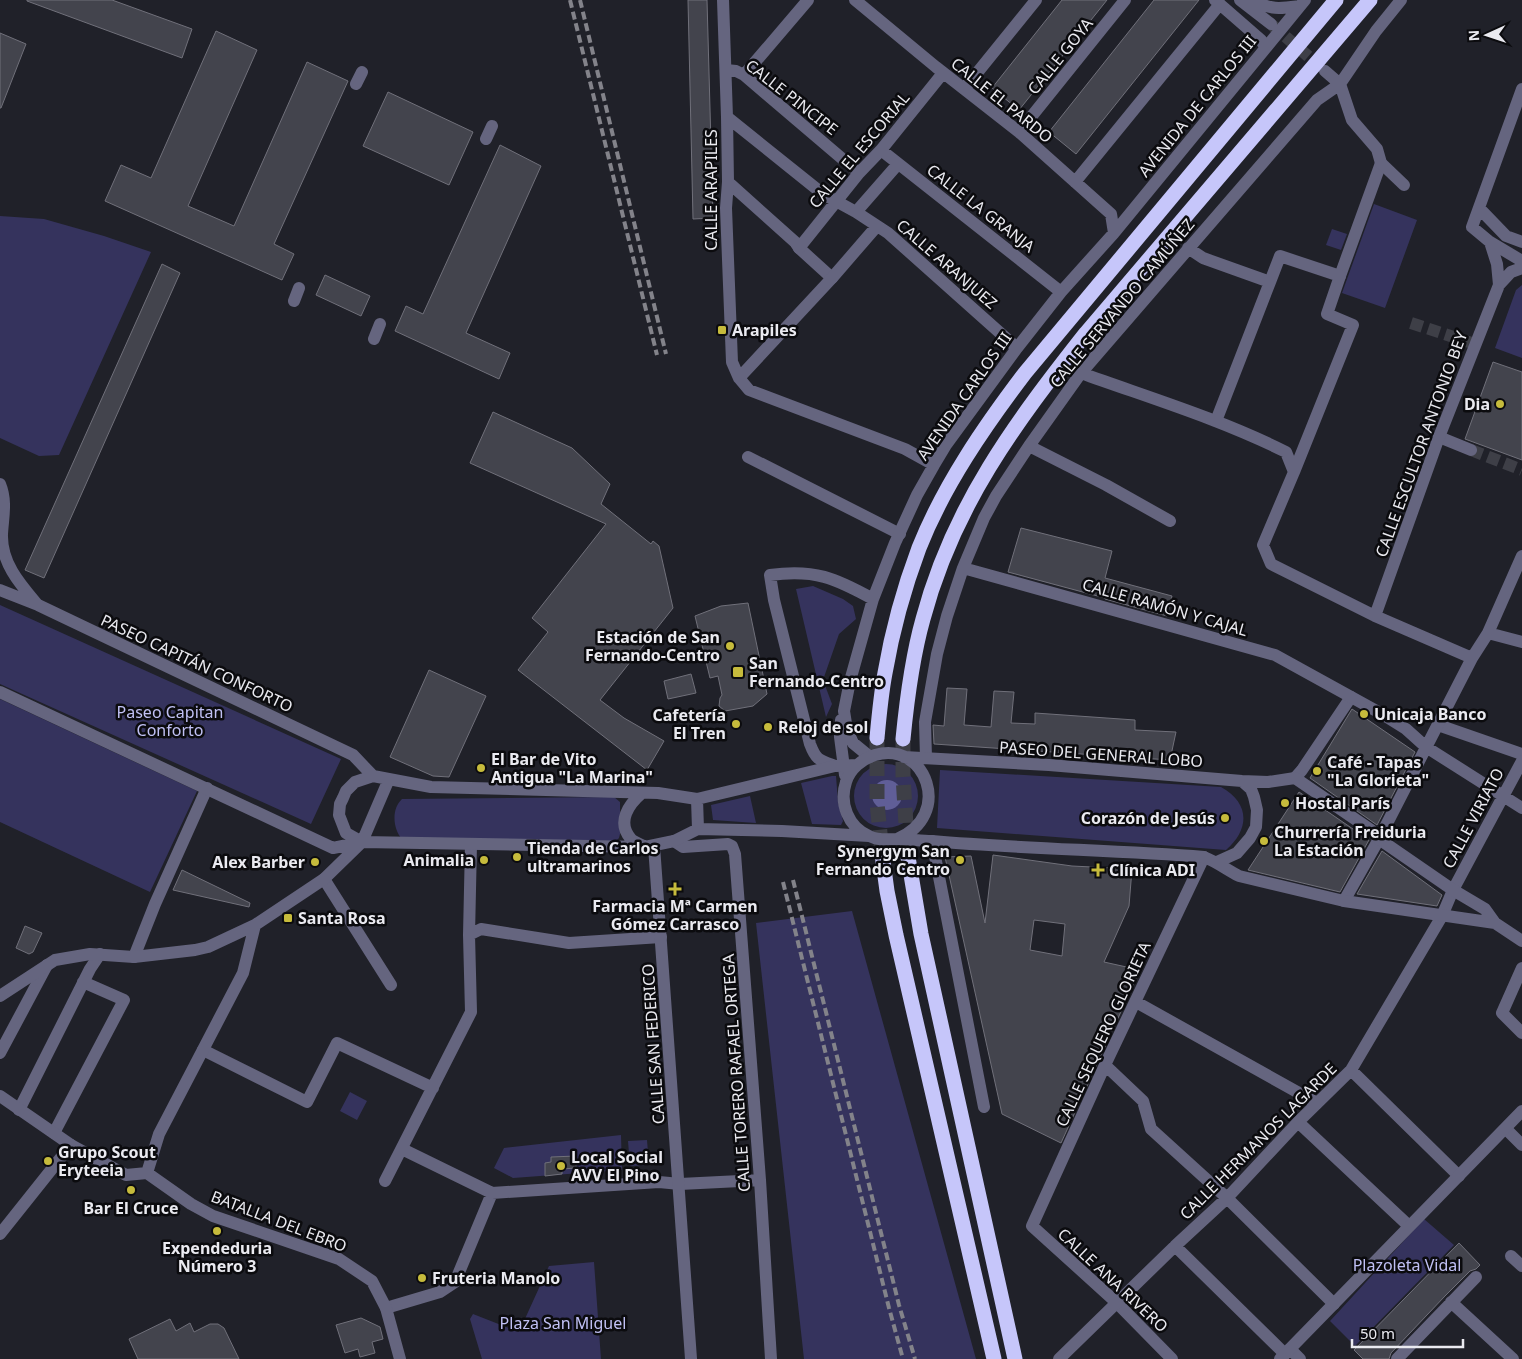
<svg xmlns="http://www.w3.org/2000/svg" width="1522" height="1359" viewBox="0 0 1522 1359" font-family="'Noto Sans',sans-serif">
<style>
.green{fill:#35335d}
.water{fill:#605e97}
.building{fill:#43444d;stroke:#70707a;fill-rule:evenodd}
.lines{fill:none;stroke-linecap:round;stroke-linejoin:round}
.pedestrian-tunnel{stroke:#3e3f47;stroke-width:12;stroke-dasharray:12 6;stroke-linecap:butt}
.minor-tunnel{stroke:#3e3f47;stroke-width:12;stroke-dasharray:12 6;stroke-linecap:butt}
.motorway-tunnel{stroke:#3e3f47;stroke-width:15;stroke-dasharray:15 8;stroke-linecap:butt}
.pedestrian{stroke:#65657f;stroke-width:12}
.minor{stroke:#65657f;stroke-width:12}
.tertiary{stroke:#65657f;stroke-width:12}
.motorway{stroke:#c6c6fa;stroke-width:15}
.rail{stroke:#83838a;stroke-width:4;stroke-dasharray:8 4;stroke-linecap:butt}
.poi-dot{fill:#c6bb3c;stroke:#0b0b0e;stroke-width:2}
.labels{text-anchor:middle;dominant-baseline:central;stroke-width:5;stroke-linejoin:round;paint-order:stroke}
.street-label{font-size:16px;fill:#eaeaf0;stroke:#0b0b0e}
.poi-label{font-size:16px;font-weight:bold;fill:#eaeaf0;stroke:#0b0b0e;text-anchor:start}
.park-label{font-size:16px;fill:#c0c0f4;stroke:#0b0b0e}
</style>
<rect width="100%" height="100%" fill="#202129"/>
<!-- green -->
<path class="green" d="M 1374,204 L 1417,220 L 1385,308 L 1342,293 Z
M 0,216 L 44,219 L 104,236 L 151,252 L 59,455 L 39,456 L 0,438 Z
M 1332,229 L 1347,234 L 1341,250 L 1326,245 Z
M 1522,285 L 1522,358 L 1495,348 L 1516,290 Z
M 813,586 L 843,599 L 853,606 L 856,619 L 839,634 L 823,680 L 832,704 L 826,717 L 796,589 Z
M 0,605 L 341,759 L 311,824 L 0,684 Z
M 0,699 L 197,791 L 150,892 L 0,822 Z
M854 796a32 32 0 1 1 64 0a32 32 0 1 1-64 0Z
M 940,770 L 1221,787 C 1250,803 1250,829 1226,850 L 937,828 Z
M 832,776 L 836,776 L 838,802 L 843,821 L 841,825 L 812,824 L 801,783 Z
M 750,796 L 756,823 L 713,820 L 711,805 Z
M 614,797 L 620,802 L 620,834 L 619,838 L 616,841 L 402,839 C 393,829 391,809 402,799 Z
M 852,911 L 976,1359 L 804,1359 L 756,923 Z
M 350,1092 L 367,1101 L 357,1120 L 340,1111 Z
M 621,1135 L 622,1170 L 513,1178 L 494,1168 L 504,1148 Z
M 647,1140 L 649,1165 L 630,1166 L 628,1141 Z
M 1424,1219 L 1454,1245 L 1355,1346 L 1330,1321 Z
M 594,1262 L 601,1359 L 482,1359 L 470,1319 L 473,1314 L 519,1332 L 549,1266 Z"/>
<!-- water -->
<path class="water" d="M872 795a15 15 0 1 1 30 0a15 15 0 1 1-30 0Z"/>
<!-- building -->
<path class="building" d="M 27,0 L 112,0 L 192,29 L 182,58 L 27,1 Z
M 688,0 L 707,0 L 713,218 L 693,219 Z
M 1062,0 L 1107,0 L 1019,110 L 992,88 Z
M 1154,0 L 1199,0 L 1076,154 L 1049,132 Z
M 216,31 L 257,50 L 188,206 L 234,226 L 307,62 L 348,81 L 274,244 L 294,254 L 282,280 L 105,201 L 121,165 L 151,178 Z
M 0,33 L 26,44 L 1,108 L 0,108 Z
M 388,92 L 473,132 L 449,185 L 363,146 Z
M 500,145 L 541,166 L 466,333 L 510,353 L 499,379 L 395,331 L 406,306 L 423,314 Z
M 162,264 L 180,273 L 44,578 L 25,570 Z
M 325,275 L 370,296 L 361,316 L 316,295 Z
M 1493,362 L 1522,372 L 1522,460 L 1465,439 Z
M 493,412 L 572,448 L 610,484 L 601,504 L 651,544 L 653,541 L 659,546 L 673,608 L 600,700 L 624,718 L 664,741 L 647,770 L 518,670 L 548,632 L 532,618 L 606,524 L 470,463 Z
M 1021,528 L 1112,551 L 1105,578 L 1172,596 L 1167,616 L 1105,599 L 1105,598 L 1008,572 Z
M 748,603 L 767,694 L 753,706 L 725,711 L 719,706 L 720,698 L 722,695 L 718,676 L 710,678 L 695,616 L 721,606 Z
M 429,670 L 486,696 L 449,777 L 433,776 L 390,757 Z
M 691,674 L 696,693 L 668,699 L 664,681 Z
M 947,688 L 967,689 L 964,725 L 991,727 L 994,691 L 1014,692 L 1011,723 L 1035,724 L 1035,713 L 1135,720 L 1135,730 L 1176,732 L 1170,760 L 934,744 L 933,725 L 944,726 Z
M 1352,709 L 1415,752 L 1377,825 L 1310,778 Z
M 1299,792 L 1369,840 L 1340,892 L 1248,870 Z
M 1382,851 L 1442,895 L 1437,906 L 1357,894 Z
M 993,855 L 1072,866 L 1132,869 L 1129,906 L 1104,962 L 1140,970 L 1061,1143 L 1002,1114 L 945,857 L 971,856 L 985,923 ZM 1034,920 L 1065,924 L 1062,956 L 1030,950 Z
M 182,870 L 250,903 L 249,907 L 173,890 Z
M 25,926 L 42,933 L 33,952 L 29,954 L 16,948 Z
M 576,1156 L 576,1168 L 562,1169 L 562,1174 L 545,1176 L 545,1163 L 551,1162 L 551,1157 Z
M 1459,1243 L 1480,1265 L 1476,1269 L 1470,1271 L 1445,1296 L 1391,1353 L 1389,1359 L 1363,1359 L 1354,1350 Z
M 361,1318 L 380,1327 L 383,1339 L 372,1342 L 375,1353 L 360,1357 L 358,1349 L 345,1353 L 336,1325 Z
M 170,1319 L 176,1331 L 190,1323 L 194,1332 L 210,1324 L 218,1324 L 224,1328 L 239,1359 L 138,1359 L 129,1339 Z"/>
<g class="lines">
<!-- pedestrian-tunnel -->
<path class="pedestrian-tunnel" d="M 1471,450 L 1522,470"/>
<!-- minor-tunnel -->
<path class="minor-tunnel" d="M 1272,25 L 1323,69
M 1411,323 L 1475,344"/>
<!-- motorway-tunnel -->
<path class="motorway-tunnel" d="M 877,738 L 877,803 L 882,853
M 903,739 L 903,776 L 908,857"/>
<!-- pedestrian -->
<path class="pedestrian" d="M 356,84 L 362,72
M 486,139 L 492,126
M 799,248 L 832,278
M 1340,276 L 1381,163
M 294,301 L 299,288
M 374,339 L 380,324
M 1439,437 L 1471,450
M 748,457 L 900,534
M 1438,725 L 1522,754
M 1295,778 L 1302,770 L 1351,697
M 0,1053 L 47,965
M 19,1110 L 90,969 L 100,954
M 54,1133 L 124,1000 L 83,982
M 0,1234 L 71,1145
M 1117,1303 L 1172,1359"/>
<!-- minor -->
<path class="minor" d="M 723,0 L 727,117 L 728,182 L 726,208 L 732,362 L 739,378 L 749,390 L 905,449 L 934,465
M 855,0 L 936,67 L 1019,132 L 1111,214 L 1114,233
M 1215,0 L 1261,40 L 1265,47
M 1240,0 L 1271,24
M 1255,0 C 1269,11 1284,8 1300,6
M 726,70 L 736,71 L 744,75 L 859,173
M 1325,71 L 1340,84 L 1352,120 L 1377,149 L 1381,163 L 1404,185
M 744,75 L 808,0
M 964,89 L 1036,0
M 1522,89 L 1472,227 L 1490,242 L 1522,261
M 727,117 L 823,194 L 856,212 L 888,233 L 1017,348
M 1019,132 L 1125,0
M 881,150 L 1061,292
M 728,182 L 795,242 L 799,248 L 859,173 L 881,150 L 943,73
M 1075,182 L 1220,4
M 1479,208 L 1506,236 L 1522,242
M 856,212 L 898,164
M 1490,242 L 1497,264 L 1499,285 L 1511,272 L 1522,268
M 1188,248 L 1203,258 L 1270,282 L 1216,421
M 1081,373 C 1150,398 1220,419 1286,452 L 1294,472 L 1353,325 L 1327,314 L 1340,276 L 1280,256 L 1270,282
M 739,378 L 832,278 L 877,226
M 1029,446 L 1106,485 L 1170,521
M 1294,472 L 1263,545 L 1271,564 L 1375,616 L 1472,658
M 963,568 L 1275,655 L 1382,714 L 1406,729 L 1426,747 L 1522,808
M 1375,616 L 1439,437 L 1499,285
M 1488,633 L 1522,642
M 841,720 L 840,737 L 845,775
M 870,757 L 853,743 L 847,730 L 844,711 L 850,681 L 873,599 L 895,543 L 917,495 L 934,465 L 946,445 L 1017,348 L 1061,292 L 1114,233 L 1305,0
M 926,758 L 925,722 L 937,654 L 947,616 L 963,568 L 984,518 L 996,496 L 1029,446 L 1081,373 L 1317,100 L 1340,84 L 1376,31 L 1401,0
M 835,766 C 819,760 816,760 810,744 L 774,600 L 770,575 C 815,569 835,578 873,599
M 674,841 L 683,847 L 728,844 L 732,846 L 735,854 L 760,1180 L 771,1359
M 932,841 L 984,1107
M 324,879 L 391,985
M 1344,901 L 1379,839 L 1472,658 L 1488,633 L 1522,556
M 469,935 L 481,929 L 569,943 L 661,937
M 134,957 L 155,904 L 207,788
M 1522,968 L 1502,1013 L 1522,1033
M 1136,1002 L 1317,1103
M 203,1050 L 307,1102 L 337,1043 L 433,1088
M 1105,1065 L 1143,1101 L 1151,1129 L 1227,1198 L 1334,1304
M 1351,1070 L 1459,1176
M 1298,1122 L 1409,1226
M 1506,1129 L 1522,1145
M 402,1149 L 492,1193 L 659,1182 L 680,1184 L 760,1180
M 385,1181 L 471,1012 L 469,935 L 471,844
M 1175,1246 L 1285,1354
M 1511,1256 L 1522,1266
M 1451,1302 L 1513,1359
M 1117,1303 L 1032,1226 L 1105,1065 L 1204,857
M 386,1308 L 440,1292 L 455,1282 L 492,1193
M 1290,1349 L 1300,1359
M 1059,1359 L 1175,1246 L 1227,1198 L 1298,1122 L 1351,1070 L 1442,916 L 1453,890 L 1522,761
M 1397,1359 L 1476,1277"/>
<!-- tertiary -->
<path class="tertiary" d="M 0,484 C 7,501 3,517 2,534 C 1,562 19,583 36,603
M 0,590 L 38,605 L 353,755 L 373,776
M 0,692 L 333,848 L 362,842 L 645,847 L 674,841 L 698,829 L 782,831 L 869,836
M 904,757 L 1049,765 L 1242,781 L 1268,782 L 1295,778 L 1371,830 L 1379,839 L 1453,890 L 1485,909 L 1495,923 L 1522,941
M 642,793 C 629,804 616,822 631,839 C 634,842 640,844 645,847
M 697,799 L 698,829
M 897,839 C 954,816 926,740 875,755 C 862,759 850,769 846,782 C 839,803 848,827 869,836 C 879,841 888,839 898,839 C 909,839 921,841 932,841 C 1023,849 1113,850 1204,857 C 1217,862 1227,870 1239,876 L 1344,901 L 1495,923
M 362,842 L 346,833 L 339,815 L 340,804 L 343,798 L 346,791 L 355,782 L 373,776 L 431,787 L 658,793 L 697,799 L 835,766 L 857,765
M 654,846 L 691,1359
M 1217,862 L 1237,853 L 1250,838 L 1256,827 L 1257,810 L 1254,797 L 1251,789 L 1242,781
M 0,996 L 55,960 L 90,954 L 134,957 L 195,950 L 208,947 L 255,925 L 324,879 L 362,842 L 389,779
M 0,1096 L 71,1145 L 126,1175 L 147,1173 L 191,1204 L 213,1216 L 339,1259 L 372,1281 L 386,1308 L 400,1359
M 147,1173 L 159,1134 L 243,973 L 255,925
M 1280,1359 L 1522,1111"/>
<!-- motorway -->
<path class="motorway" d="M 877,738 C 879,716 881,694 885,673 C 892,632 904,588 919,548 C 944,485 984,427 1025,373 L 1336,0
M 903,739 C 907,698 912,658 923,619 C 953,506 1015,423 1086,333 L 1370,0
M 882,854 L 887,891 L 896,935 L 994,1359
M 908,857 L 921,934 L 1015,1359"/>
<!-- rail -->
<path class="rail" d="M 570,0 L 657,355
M 580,0 L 666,354
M 793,880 L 899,1305 L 915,1359
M 783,882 L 889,1308 L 903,1359"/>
</g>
<!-- markers -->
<g class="poi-dot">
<rect x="717" y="325" width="10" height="10" rx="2.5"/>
<circle cx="1500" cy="404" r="5"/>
<circle cx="730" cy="646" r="5"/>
<rect x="732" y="666" width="12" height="12" rx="2.5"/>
<circle cx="1364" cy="714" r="5"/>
<circle cx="736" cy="724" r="5"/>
<circle cx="768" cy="727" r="5"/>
<circle cx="481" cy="768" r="5"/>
<circle cx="1317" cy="771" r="5"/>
<circle cx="1285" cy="803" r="5"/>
<circle cx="1225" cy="818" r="5"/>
<circle cx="1264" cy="841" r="5"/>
<circle cx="517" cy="857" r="5"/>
<circle cx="484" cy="860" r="5"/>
<circle cx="960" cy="860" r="5"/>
<circle cx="315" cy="862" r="5"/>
<path d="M1095.5 862.5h5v5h5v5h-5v5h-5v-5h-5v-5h5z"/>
<path d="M672.5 881.5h5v5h5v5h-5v5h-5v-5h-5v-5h5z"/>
<rect x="283" y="913" width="10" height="10" rx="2.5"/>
<circle cx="48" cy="1161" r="5"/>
<circle cx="561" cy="1166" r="5"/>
<circle cx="131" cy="1190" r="5"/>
<circle cx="217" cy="1231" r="5"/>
<circle cx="422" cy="1278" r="5"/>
</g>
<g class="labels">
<!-- street labels -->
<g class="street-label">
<text transform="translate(1060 56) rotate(-51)">CALLE GOYA</text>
<text transform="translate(792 97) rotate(38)">CALLE PINCIPE</text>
<text transform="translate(1002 100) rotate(39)">CALLE EL PARDO</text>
<text transform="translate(1197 106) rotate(-51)">AVENIDA DE CARLOS III</text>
<text transform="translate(859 150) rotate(-50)">CALLE EL ESCORIAL</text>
<text transform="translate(711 190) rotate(-90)">CALLE ARAPILES</text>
<text transform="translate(981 208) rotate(38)">CALLE LA GRANJA</text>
<text transform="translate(947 264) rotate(41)">CALLE ARANJUEZ</text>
<text transform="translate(1122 303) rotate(-50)">CALLE SERVANDO CAMÚÑEZ</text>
<text transform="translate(964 396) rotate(-55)">AVENIDA CARLOS III</text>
<text transform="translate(1421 444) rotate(-70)">CALLE ESCULTOR ANTONIO BEY</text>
<text transform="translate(1165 607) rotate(16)">CALLE RAMÓN Y CAJAL</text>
<text transform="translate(197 663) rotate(25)">PASEO CAPITÁN CONFORTO</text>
<text transform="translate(1101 754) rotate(4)">PASEO DEL GENERAL LOBO</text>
<text transform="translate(1473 818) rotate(-62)">CALLE VIRIATO</text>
<text transform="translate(1103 1034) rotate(-65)">CALLE SEQUERO GLORIETA</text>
<text transform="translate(653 1044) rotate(-94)">CALLE SAN FEDERICO</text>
<text transform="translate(736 1073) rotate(-94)">CALLE TORERO RAFAEL ORTEGA</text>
<text transform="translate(1258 1141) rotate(-45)">CALLE HERMANOS LAGARDE</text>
<text transform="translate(279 1221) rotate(21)">BATALLA DEL EBRO</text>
<text transform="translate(1113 1280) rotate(43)">CALLE ANA RIVERO</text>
</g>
<!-- poi labels -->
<g class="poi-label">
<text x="732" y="330">Arapiles</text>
<text x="1490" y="404" text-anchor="end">Dia</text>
<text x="720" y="637" text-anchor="end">Estación de San<tspan x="720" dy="18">Fernando-Centro</tspan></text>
<text x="749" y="663">San<tspan x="749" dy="18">Fernando-Centro</tspan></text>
<text x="1374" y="714">Unicaja Banco</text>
<text x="726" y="715" text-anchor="end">Cafetería<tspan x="726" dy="18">El Tren</tspan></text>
<text x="778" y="727">Reloj de sol</text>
<text x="491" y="759">El Bar de Vito<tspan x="491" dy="18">Antigua "La Marina"</tspan></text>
<text x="1327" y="762">Café - Tapas<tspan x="1327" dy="18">"La Glorieta"</tspan></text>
<text x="1295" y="803">Hostal París</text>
<text x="1215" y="818" text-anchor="end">Corazón de Jesús</text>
<text x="1274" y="832">Churrería Freiduria<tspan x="1274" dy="18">La Estación</tspan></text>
<text x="527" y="848">Tienda de Carlos<tspan x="527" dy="18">ultramarinos</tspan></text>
<text x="950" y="851" text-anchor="end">Synergym San<tspan x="950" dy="18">Fernando Centro</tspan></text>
<text x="474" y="860" text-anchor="end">Animalia</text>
<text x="305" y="862" text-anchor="end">Alex Barber</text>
<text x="1109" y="870">Clínica ADI</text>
<text x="675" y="906" text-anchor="middle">Farmacia Mª Carmen<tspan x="675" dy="18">Gómez Carrasco</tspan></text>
<text x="298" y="918">Santa Rosa</text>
<text x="58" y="1152">Grupo Scout<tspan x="58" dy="18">Eryteeia</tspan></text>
<text x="571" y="1157">Local Social<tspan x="571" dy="18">AVV El Pino</tspan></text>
<text x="131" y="1208" text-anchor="middle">Bar El Cruce</text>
<text x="217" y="1248" text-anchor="middle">Expendeduria<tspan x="217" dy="18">Número 3</tspan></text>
<text x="432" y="1278">Fruteria Manolo</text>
</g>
<!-- park labels -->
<g class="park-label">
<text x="170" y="712">Paseo Capitan<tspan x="170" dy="18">Conforto</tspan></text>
<text x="1407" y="1265">Plazoleta Vidal</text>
<text x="563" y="1323">Plaza San Miguel</text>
</g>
</g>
<!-- north arrow -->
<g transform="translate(1487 35) rotate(267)" stroke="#0b0b0e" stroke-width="4" paint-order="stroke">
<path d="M0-4L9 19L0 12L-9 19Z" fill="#eaeaf0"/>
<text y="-8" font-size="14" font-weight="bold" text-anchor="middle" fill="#eaeaf0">N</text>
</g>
<!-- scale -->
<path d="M1352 1339v8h111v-8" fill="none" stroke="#eaeaf0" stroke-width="2.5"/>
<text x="1360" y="1339" font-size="15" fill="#eaeaf0" stroke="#0b0b0e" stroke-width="4" paint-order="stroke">50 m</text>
</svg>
